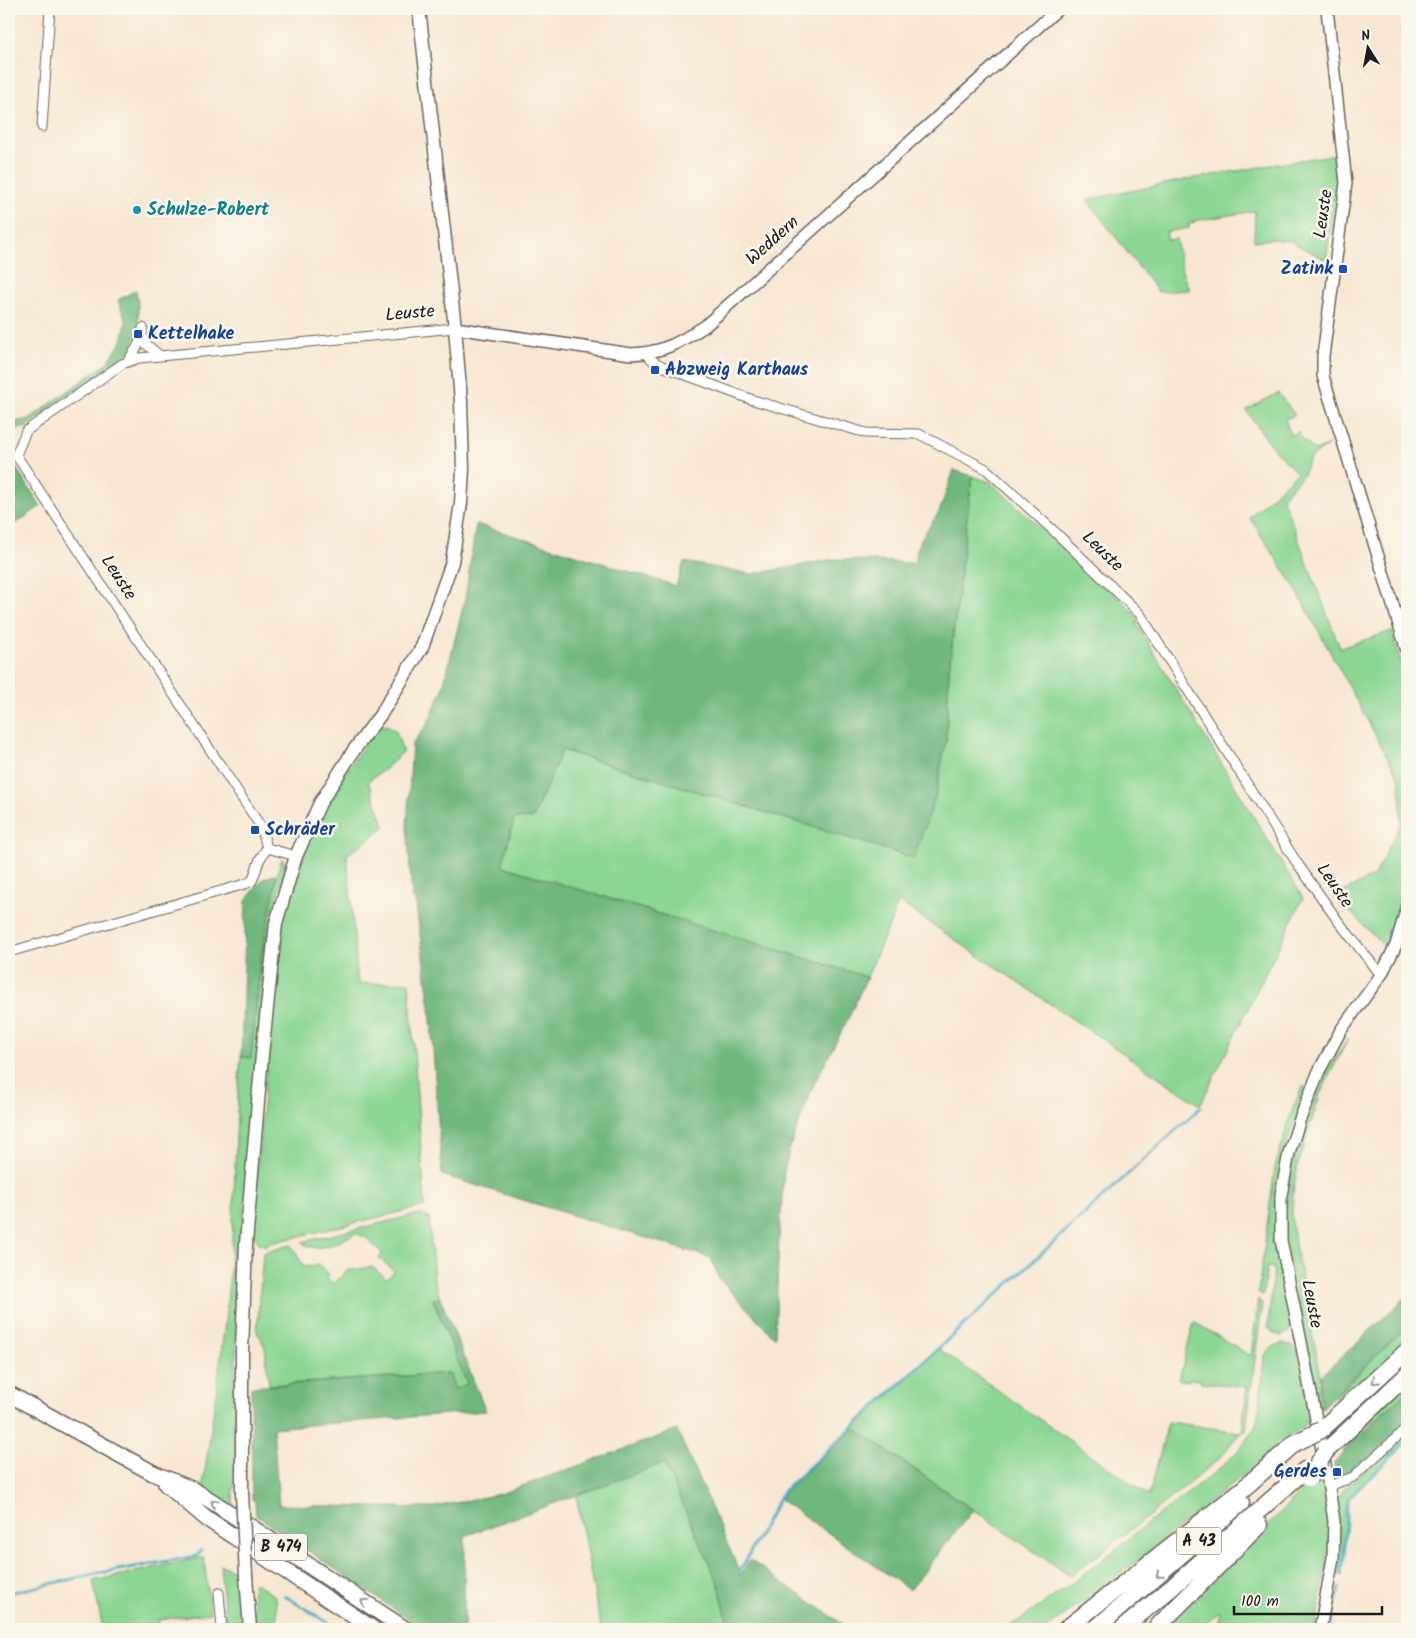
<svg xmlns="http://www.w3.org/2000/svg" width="1416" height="1638" viewBox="0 0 1416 1638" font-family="Kalam,sans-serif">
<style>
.green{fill:#8bd693;stroke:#547958}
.forest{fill:#70b77d;stroke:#466a4c}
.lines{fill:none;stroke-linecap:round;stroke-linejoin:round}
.stream{stroke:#4bacca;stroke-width:3}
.minor-casing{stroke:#69635c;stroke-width:11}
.tertiary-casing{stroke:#69635c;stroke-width:14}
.secondary-casing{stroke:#69635c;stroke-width:15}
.trunk-casing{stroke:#69635c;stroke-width:18}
.motorway-casing{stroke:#69635c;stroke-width:19}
.minor{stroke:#fff;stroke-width:9}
.tertiary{stroke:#fff;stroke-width:11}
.secondary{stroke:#fff;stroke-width:12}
.trunk{stroke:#fff;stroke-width:15}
.motorway{stroke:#fff;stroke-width:16}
.secondary-bridge-casing{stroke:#69635c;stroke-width:15;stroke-linecap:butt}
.motorway-bridge-casing{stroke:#69635c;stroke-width:19;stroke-linecap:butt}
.secondary-bridge{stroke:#fff;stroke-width:12}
.motorway-bridge{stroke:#fff;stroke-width:16}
.oneway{stroke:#999}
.culture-dot{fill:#0f9aa8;stroke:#fbf7ec;stroke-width:2}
.transit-dot{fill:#1a4fb4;stroke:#fbf7ec;stroke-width:2}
.labels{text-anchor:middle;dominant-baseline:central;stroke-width:5;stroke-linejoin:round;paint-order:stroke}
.shield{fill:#fbf7ec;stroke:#5f5e5a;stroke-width:1}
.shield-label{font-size:16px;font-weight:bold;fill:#1c1c1c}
.culture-label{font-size:18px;font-weight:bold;fill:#0d838f;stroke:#fbf7ec;text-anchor:start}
.street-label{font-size:18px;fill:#1c1c1c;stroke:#fbf7ec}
.transit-label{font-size:18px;font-weight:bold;fill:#164399;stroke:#fbf7ec;text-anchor:start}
</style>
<rect width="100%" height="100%" fill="#fbf7ec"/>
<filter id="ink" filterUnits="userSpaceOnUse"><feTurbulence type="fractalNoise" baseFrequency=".02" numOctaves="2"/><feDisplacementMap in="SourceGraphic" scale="10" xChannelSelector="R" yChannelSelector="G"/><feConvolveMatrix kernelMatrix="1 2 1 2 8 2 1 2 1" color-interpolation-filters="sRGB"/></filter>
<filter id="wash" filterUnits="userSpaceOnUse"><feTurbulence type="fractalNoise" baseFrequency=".0096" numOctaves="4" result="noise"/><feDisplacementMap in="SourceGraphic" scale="20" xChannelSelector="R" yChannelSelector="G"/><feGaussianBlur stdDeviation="1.12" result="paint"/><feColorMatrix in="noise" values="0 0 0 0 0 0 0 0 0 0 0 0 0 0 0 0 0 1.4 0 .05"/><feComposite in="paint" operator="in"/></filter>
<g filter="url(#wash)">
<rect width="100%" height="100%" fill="#f7e7d2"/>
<!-- green -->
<path class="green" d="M 1337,154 L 1337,185 L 1326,260 L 1290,241 L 1272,239 L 1254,241 L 1255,211 L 1194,221 L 1194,223 L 1189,224 L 1189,228 L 1166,232 L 1168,240 L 1176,239 L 1182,271 L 1189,290 L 1158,292 L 1087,200 L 1189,179 Z
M 1278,393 L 1295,415 L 1285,419 L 1290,435 L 1299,432 L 1300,437 L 1315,451 L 1329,445 L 1310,458 L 1303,475 L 1282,497 L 1340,648 L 1392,631 L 1407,682 L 1407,880 L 1396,912 L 1388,950 L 1333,895 L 1345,891 L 1374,876 L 1401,823 L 1400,780 L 1293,584 L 1249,517 L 1297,473 L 1272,447 L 1246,410 Z
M 972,476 L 990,482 L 1131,609 L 1139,623 L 1136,623 L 1303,898 L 1200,1105 L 899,902 L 867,977 L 502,866 L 514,819 L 533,818 L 561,750 L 914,858 L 946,741 L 949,671 Z
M 387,725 L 396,731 L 403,752 L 385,769 L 368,781 L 385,827 L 347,855 L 358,984 L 409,982 L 425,1206 L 267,1244 L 266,1246 L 259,1243 L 252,1230 L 273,991 L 283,917 L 295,873 L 318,819 L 345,773 L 376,728 Z
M 282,858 L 284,860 L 285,869 L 272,916 L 267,942 L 241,1245 L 238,1258 L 235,1399 L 235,1489 L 233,1488 L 233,1510 L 202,1491 C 213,1417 224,1343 230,1269 C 236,1198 234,1127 241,1057 L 251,1057 C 257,1003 261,949 273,896 C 276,883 277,871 282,858 Z
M 1348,1039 L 1320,1094 L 1298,1165 L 1293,1192 L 1292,1221 L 1296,1250 L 1321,1376 L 1319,1391 L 1321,1406 L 1319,1409 L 1287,1248 L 1285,1232 L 1286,1194 L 1297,1143 L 1322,1077 Z
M 1303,1086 L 1307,1088 L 1286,1147 L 1277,1186 L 1293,1325 L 1289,1332 L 1281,1336 L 1273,1333 L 1268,1326 L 1274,1268 L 1267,1267 L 1263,1295 L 1258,1293 L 1275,1167 L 1293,1108 Z
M 419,1214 L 429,1218 L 434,1280 L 440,1298 L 433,1300 L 468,1384 L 455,1389 L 448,1373 L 269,1385 L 265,1347 L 257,1332 L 263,1253 L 291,1245 L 304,1267 L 318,1265 L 329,1274 L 326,1278 L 334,1284 L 346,1271 L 372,1267 L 387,1279 L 394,1271 L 379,1258 L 382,1253 L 366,1238 L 356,1233 C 342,1240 316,1256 302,1242 Z
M 1258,1299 L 1262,1304 L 1246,1430 L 1240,1432 L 1220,1458 L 1149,1516 L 1070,1576 L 854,1428 L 939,1349 L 1149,1496 L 1168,1422 L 1240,1432 L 1242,1431 L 1247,1387 L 1201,1382 L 1201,1380 L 1189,1379 L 1189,1381 L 1179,1380 L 1194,1322 L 1251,1356 Z
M 1407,1326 L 1407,1391 L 1372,1424 L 1334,1397 Z
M 1283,1343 L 1292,1346 L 1298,1352 L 1311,1416 L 1309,1417 L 1309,1421 L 1148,1553 L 1046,1629 L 1005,1629 C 1060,1596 1110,1553 1161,1513 C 1186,1494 1241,1457 1254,1429 C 1261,1415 1262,1375 1264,1358 C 1268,1349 1274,1345 1283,1343 Z
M 1407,1433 L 1407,1441 L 1350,1498 L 1347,1510 L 1346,1542 L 1342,1576 L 1336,1573 L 1339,1541 L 1337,1499 L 1342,1490 Z
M 664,1463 L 719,1585 L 729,1629 L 601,1629 L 576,1495 Z
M 1320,1475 L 1322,1475 L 1328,1504 L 1330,1547 L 1315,1629 L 1218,1629 L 1220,1611 L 1200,1629 L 1163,1629 L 1305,1488 L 1306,1489 Z
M 204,1557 L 210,1613 L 158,1620 L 159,1629 L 103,1629 L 93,1581 Z
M 220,1564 L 238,1573 L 244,1629 L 226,1629 Z
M 252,1584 L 257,1584 L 276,1597 L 278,1629 L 255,1629 Z"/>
<!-- forest -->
<path class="forest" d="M 136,290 C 141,315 139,342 122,362 L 25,428 L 9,430 L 9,423 L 29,419 L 107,363 L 122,341 L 126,321 L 118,300 Z
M 9,457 L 41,506 L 9,528 Z
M 954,470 L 972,476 L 949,670 L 946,741 L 935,798 L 914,858 L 562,750 L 533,818 L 514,819 L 502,866 L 867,977 L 849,1017 L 813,1086 L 790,1147 L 784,1171 L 779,1238 L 775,1338 L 719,1279 L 711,1258 L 442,1175 L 430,1007 L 415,898 L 412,898 L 407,825 L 412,744 L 427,725 L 442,691 L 465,599 L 476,524 L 676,586 L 684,562 L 752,574 L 835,559 L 914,563 L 919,542 L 939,512 Z
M 276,874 L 275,888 L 261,956 L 251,1058 L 241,1057 L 246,900 L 263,879 Z
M 1407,1296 L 1407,1326 L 1322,1408 L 1319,1391 L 1321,1376 Z
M 440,1298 L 486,1411 L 273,1428 L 279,1505 L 430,1508 L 500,1494 L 677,1430 L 741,1575 L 750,1560 L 850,1629 L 729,1629 L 719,1585 L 664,1463 L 465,1536 L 464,1629 L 430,1629 L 417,1625 L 256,1515 L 255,1501 L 252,1499 L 251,1387 L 449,1373 L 455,1389 L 467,1384 L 433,1299 Z
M 1407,1391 L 1407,1424 L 1379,1450 L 1346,1475 L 1338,1472 L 1333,1464 L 1344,1453 L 1343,1451 Z
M 854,1428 L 973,1510 L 910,1590 L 781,1500 L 784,1492 Z"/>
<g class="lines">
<!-- stream -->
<path class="stream" d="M 740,1571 L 783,1491 L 1201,1107
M 1342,1573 L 1345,1544 L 1346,1510 L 1349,1498 L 1407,1441
M 9,1593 L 95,1574 L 197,1556 L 201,1550
M 285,1596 L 338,1629
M 1330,1629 L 1339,1588"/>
</g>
</g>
<g filter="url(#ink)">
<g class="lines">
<defs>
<path id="minor" d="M 42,127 L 50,9
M 142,336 L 146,344 L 159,355
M 647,354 L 653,361 L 662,366 L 753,400 L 866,433 L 919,434 L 986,469 L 1055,532 L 1140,614 L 1295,860 L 1338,921 L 1381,975
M 128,361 C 135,351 142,341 143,328
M 267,848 L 296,856
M 9,952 L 245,884 L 252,881 L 260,859 L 267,848 L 261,827 L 16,455 L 26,431 L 122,364 L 139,358 L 455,328
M 1329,1486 L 1353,1477 L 1407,1428
M 219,1593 L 222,1629"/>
<path id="tertiary" d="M 1327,9 L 1346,183 L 1323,356 L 1323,376 L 1407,651
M 455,328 L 631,354 C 662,353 679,343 705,326 L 1058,9
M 1320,1629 L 1333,1558 L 1334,1521 L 1327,1475 L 1281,1240 L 1281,1195 L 1289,1153 L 1300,1119 L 1319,1071 L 1341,1030 L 1381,975 L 1396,945 L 1407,907"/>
<path id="secondary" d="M 242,1493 L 242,1351 L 246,1243 L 262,1055 L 276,923 L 296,856 L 320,803 L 354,750 L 381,714 L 422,647 L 452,562 L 461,503 L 463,470 L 461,401 L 455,328 L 419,9
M 246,1576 L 250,1629"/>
<path id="trunk" d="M 9,1394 L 153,1473 L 193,1490 L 213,1502 L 405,1629
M 166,1484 L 206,1518 L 373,1629"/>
<path id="motorway" d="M 1321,1430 L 1407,1351
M 1326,1451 L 1407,1375
M 1066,1629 L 1243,1489 L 1295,1443
M 1095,1629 L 1241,1503
M 1122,1629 L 1171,1588 L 1305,1470
M 1155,1629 L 1259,1525"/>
</defs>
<!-- minor casing -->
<use href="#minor" class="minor-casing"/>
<!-- tertiary casing -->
<use href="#tertiary" class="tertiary-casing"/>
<!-- secondary casing -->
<use href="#secondary" class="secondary-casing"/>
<!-- trunk casing -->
<use href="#trunk" class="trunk-casing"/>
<!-- motorway casing -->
<use href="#motorway" class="motorway-casing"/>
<!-- minor -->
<use href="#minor" class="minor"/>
<!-- tertiary -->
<use href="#tertiary" class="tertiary"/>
<!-- secondary -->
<use href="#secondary" class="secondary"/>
<!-- trunk -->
<use href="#trunk" class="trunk"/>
<!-- motorway -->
<use href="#motorway" class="motorway"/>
<defs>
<path id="secondary-bridge" d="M 242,1493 L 246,1576"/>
<path id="motorway-bridge" d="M 1295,1443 L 1321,1430
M 1309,1478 L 1326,1451"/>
</defs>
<!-- secondary-bridge casing -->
<use href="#secondary-bridge" class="secondary-bridge-casing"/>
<!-- motorway-bridge casing -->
<use href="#motorway-bridge" class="motorway-bridge-casing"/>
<!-- secondary-bridge -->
<use href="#secondary-bridge" class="secondary-bridge"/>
<!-- motorway-bridge -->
<use href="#motorway-bridge" class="motorway-bridge"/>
</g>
<!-- one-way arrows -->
<defs><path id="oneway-chevron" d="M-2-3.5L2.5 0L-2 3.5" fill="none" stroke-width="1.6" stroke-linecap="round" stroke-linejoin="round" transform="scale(1.25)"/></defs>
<g class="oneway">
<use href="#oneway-chevron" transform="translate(1375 1381) rotate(137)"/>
<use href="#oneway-chevron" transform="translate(214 1503) rotate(-148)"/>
<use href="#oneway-chevron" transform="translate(1159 1575) rotate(140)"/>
<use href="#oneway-chevron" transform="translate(364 1602) rotate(-146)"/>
</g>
</g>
<!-- markers -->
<circle class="culture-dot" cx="137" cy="210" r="5"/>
<g class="transit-dot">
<rect x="1338" y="264" width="10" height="10" rx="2.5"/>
<rect x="133" y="329" width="10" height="10" rx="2.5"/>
<rect x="650" y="365" width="10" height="10" rx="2.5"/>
<rect x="250" y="825" width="10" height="10" rx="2.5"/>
<rect x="1332" y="1467" width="10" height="10" rx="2.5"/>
</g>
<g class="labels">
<!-- shield labels -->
<g class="shield">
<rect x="1176.5" y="1527.5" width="45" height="27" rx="4"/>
<rect x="255" y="1533.5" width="52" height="27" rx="4"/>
</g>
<g class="shield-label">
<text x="1199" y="1541">A 43</text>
<text x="281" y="1547">B 474</text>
</g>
<!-- culture labels -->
<g class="culture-label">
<text x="147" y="210">Schulze-Robert</text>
</g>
<!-- street labels -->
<g class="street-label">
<text transform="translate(1324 214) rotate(-82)">Leuste</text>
<text transform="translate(773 241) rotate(-42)">Weddern</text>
<text transform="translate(410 314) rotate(-5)">Leuste</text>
<text transform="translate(1102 552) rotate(44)">Leuste</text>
<text transform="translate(118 578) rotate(57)">Leuste</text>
<text transform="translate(1334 886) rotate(55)">Leuste</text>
<text transform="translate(1311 1304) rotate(79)">Leuste</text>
</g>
<!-- transit labels -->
<g class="transit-label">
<text x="1333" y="269" text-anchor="end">Zatink</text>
<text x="148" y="334">Kettelhake</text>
<text x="665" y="370">Abzweig Karthaus</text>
<text x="265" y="830">Schräder</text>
<text x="1327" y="1472" text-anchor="end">Gerdes</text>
</g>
</g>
<!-- margin -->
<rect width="1416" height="1638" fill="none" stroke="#fbf7ec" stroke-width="30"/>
<!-- north arrow -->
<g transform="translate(1368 48) rotate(349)" stroke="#fbf7ec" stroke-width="4" paint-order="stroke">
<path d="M0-4L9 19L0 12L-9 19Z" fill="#1c1c1c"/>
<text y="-8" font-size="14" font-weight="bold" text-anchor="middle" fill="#1c1c1c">N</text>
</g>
<!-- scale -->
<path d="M1234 1606v8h148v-8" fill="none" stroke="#1c1c1c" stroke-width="2.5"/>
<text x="1241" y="1606" font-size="15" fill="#1c1c1c" stroke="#fbf7ec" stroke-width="4" paint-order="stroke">100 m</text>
</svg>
